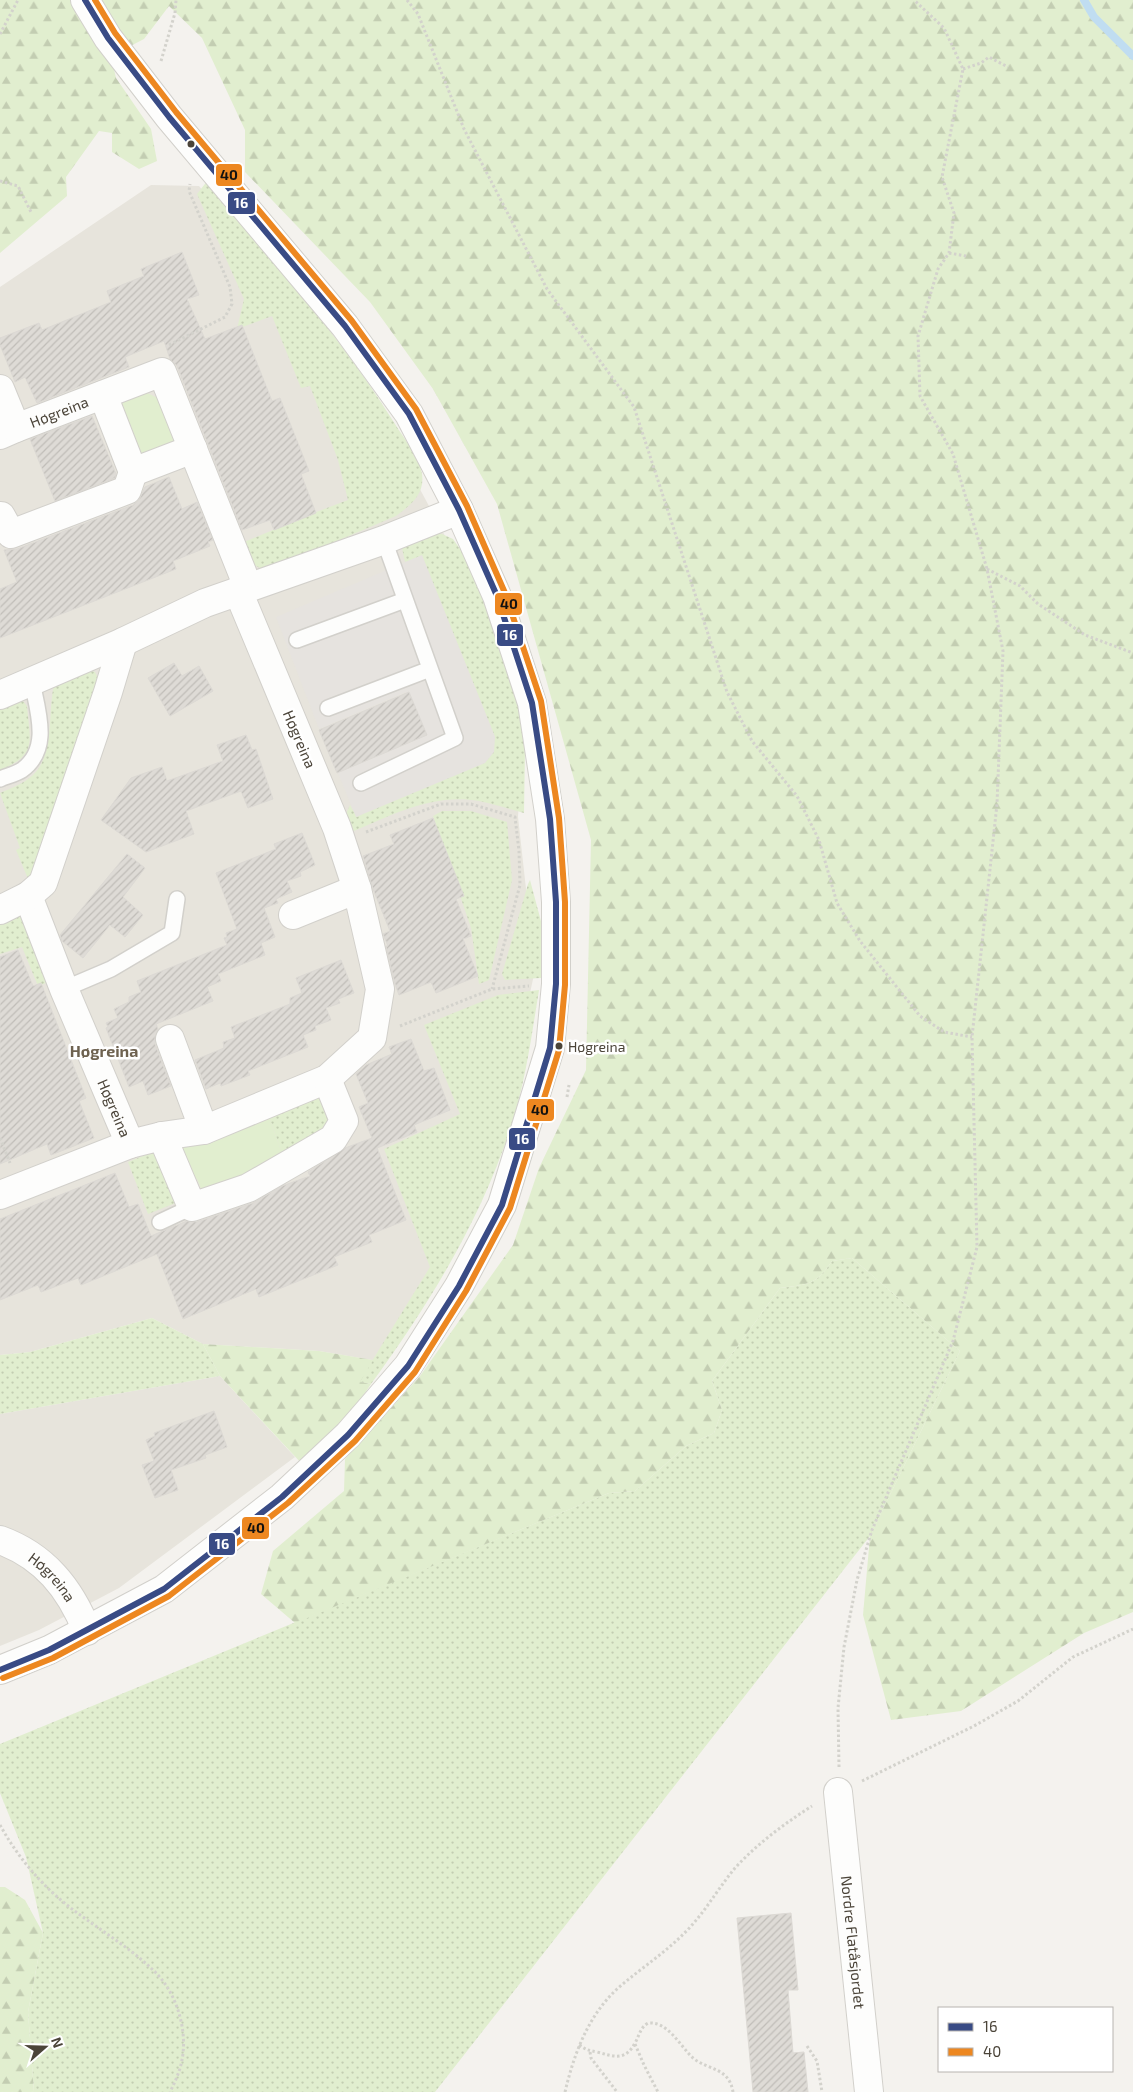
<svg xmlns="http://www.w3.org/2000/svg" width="1133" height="2092" viewBox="0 0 1133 2092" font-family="'Exo 2',sans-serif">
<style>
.residential{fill:#e7e4dc}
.grass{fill:url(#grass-dots)}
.forest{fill:url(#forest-firs)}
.park{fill:#e1eecf}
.parking{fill:#e6e3df}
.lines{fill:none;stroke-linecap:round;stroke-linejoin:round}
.stream{stroke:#c0ddf1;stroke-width:8}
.building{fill:url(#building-hatch);stroke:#dcd9d4}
.service-casing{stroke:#d2d0cb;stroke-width:18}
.minor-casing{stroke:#d2d0cb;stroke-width:30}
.tertiary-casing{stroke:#d2d0cb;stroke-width:30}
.path{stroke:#d3d2cc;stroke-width:3;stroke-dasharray:2.5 2.5;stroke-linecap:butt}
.service{stroke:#fdfdfc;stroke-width:15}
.minor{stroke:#fdfdfc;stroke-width:28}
.tertiary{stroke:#fdfdfc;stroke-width:28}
.bus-1-casing{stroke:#fff;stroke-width:10}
.bus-2-casing{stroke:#fff;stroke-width:10}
.bus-1{stroke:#394b85;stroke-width:6}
.bus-2{stroke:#ed8720;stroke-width:6}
.bus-dot{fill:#4b4439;stroke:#fff;stroke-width:2}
.labels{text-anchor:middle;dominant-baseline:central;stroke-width:5;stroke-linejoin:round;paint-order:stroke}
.bus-label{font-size:14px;fill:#4b4439;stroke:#fff;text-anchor:start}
.street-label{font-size:15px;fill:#4b4439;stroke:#fff}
.neighbourhood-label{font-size:16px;font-weight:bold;fill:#6e6250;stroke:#fff}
.line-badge{stroke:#fff;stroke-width:2}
.badge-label{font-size:14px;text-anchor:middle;font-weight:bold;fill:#fff}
.pale-badge-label{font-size:14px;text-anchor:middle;font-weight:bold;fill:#111}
</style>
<defs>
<pattern id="grass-dots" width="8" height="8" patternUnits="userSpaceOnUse" patternTransform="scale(1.25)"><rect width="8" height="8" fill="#e1eecf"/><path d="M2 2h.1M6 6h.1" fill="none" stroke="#c3cdb2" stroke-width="1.8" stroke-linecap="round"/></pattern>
<pattern id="forest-firs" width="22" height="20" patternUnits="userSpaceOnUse" patternTransform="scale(1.25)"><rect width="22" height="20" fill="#e1eecf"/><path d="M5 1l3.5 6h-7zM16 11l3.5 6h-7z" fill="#c3cdb2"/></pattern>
<pattern id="building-hatch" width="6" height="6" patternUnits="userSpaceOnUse" patternTransform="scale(1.25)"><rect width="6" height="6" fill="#dedbd6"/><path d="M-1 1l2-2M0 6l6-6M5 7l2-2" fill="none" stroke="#c0bdb8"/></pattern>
</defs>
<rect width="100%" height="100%" fill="#f4f2ee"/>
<!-- residential -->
<path class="residential" d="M 151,185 L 199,186 L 371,398 L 473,588 L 521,765 L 518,817 L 535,970 L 495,1154 L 378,1361 L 319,1351 L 203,1344 L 152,1318 L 30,1352 L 0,1355 L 0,287 Z
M 220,1376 L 295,1457 L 119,1588 L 39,1630 L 0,1646 L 0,1414 Z"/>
<!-- grass -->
<path class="grass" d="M 208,180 C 272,260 341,337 395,424 C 404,439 419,456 422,474 C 425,494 411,505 396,516 L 266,571 L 254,565 L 237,545 L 311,514 L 348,500 L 338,460 L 310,386 L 301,388 L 272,316 L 237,329 L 244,299 L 197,194 Z
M 428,533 L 442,534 L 453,539 L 467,559 L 484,596 L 518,702 L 525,749 L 524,813 C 509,809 494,804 479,801 C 434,793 394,814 354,831 L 347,830 L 341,825 L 350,805 L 357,817 L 495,737 L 422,556 L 405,562 L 402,548 L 406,539 Z
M 86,669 L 95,672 L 100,682 L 31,886 L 16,850 L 20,848 L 0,793 C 9,789 20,785 28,779 C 56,760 47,714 54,685 Z
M 22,700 L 27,706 C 30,741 38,755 0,770 L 0,704 Z
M 442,811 L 471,811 L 507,822 L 512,880 L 489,980 L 479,984 L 471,928 L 433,816 Z
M 530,880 L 542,925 L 541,978 L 505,980 L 502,974 L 528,884 Z
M 26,906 L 54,980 L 38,986 L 22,947 L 0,954 L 0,917 Z
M 539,990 C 532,1033 526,1078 513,1120 C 483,1217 430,1303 371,1384 L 359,1382 L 430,1267 L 384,1149 L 460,1114 L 424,1025 L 498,995 Z
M 319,1093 L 333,1123 L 284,1159 L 268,1114 Z
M 158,1150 L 178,1202 L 148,1214 L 128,1162 Z
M 852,1258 L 960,1351 L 870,1536 L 435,2092 L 34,2092 L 28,2012 L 43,1933 L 26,1857 L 0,1793 L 0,1744 L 609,1493 L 635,1491 L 686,1446 L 714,1433 L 722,1410 L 712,1381 L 780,1288 C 808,1284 815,1286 832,1261 Z
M 152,1318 L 203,1344 L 220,1376 L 0,1414 L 0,1355 L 30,1352 Z"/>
<!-- forest -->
<path class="forest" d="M 0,0 L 1133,0 L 1133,1612 L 1084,1633 L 961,1711 L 891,1720 L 863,1615 L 870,1536 L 960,1351 L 852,1258 L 832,1261 C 815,1286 808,1284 780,1288 L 712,1381 L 722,1410 L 714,1433 L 686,1446 L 635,1491 L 609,1493 L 295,1623 L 261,1594 L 273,1551 L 344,1491 L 345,1459 L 420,1376 L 513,1245 L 539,1168 L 586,1070 L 591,840 L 497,504 L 433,389 L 370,302 L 245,172 L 245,130 L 202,38 L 169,6 L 144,39 L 111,56 L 116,78 L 151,129 L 157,161 L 139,169 L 112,152 L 112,133 L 99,131 L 66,177 L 67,196 L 0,253 Z
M 203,1344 L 319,1351 L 373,1360 L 360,1382 L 371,1384 L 340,1430 L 302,1464 L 220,1376 Z
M 0,1887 L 5,1887 L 25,1900 L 43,1933 L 28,2012 L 34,2092 L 0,2092 Z"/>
<!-- park -->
<path class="park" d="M 141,390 L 162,400 L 179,442 L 144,455 L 127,449 L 115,420 L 123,398 Z
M 268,1114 L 284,1159 L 213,1194 L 210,1185 L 201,1189 L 197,1179 L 189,1181 L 178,1149 Z"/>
<!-- parking -->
<path class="parking" d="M 422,555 L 495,737 L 494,752 L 485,763 L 356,817 L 338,773 L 425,736 L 406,692 L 319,729 L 276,617 Z"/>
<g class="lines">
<!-- stream -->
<path class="stream" d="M 1084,0 L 1094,17 L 1133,56"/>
</g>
<!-- building -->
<path class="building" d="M 182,252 L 199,295 L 187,299 L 205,339 L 242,325 L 272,401 L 280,398 L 309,471 L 301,474 L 316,513 L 274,530 L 270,520 L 242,530 L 177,366 L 170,359 L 164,341 L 125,357 L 129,367 L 37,403 L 25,377 L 15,382 L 0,345 L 0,338 L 39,323 L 42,330 L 111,302 L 107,291 L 144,276 L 141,269 Z
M 92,416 L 116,474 L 115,478 L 55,501 L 30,439 Z
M 169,477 L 182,509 L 197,502 L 213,540 L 208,542 L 210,546 L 173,561 L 176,569 L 0,638 L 0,589 L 17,582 L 4,550 L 17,549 L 133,505 L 139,500 L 145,487 Z
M 174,663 L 182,676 L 199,666 L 213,691 L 170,716 L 148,678 Z
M 409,692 L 427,735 L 337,773 L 319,730 Z
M 246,735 L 252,750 L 256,749 L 273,799 L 248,808 L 241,791 L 186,811 L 194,834 L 146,852 L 101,820 L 131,778 L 162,767 L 167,781 L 223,761 L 217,745 Z
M 433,818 L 464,896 L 456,899 L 471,936 L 463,939 L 478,976 L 436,993 L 431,982 L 399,995 L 395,984 L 386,946 L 388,946 L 383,934 L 390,931 L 373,889 L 363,856 L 394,844 L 390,835 Z
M 302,833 L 315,865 L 300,872 L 301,876 L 287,881 L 292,892 L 276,899 L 278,903 L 264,908 L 275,937 L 261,943 L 265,955 L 218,974 L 221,981 L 207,987 L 213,1001 L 156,1024 L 158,1029 L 155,1037 L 155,1044 L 171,1086 L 148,1095 L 143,1081 L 129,1087 L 106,1028 L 108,1027 L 106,1023 L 118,1018 L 114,1009 L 129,1002 L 129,997 L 141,992 L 137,981 L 227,945 L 224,938 L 227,937 L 226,933 L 237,929 L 216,873 L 276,849 L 274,844 Z
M 127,854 L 145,868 L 123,897 L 143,915 L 125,937 L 110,925 L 83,958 L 62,941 L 60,935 Z
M 18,950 L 33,986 L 41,983 L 86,1098 L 79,1101 L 94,1138 L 51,1155 L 47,1144 L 0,1164 L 0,957 Z
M 341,960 L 354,993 L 338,999 L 340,1003 L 326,1008 L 331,1020 L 315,1026 L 316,1030 L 303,1035 L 308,1047 L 248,1071 L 250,1075 L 221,1086 L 220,1083 L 206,1089 L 195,1060 L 224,1048 L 223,1042 L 235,1038 L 231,1027 L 290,1004 L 290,998 L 302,993 L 296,978 Z
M 411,1039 L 424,1071 L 434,1068 L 450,1110 L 414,1125 L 417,1132 L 377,1148 L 406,1220 L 369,1235 L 372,1242 L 334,1257 L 338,1265 L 259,1297 L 256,1289 L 183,1319 L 157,1254 L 81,1285 L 78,1278 L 41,1292 L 38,1285 L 0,1300 L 0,1219 L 115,1173 L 129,1207 L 138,1204 L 151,1236 L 187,1221 L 197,1222 L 253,1203 L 282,1186 L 310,1176 L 308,1172 L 345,1148 L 372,1138 L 359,1107 L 368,1103 L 356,1074 L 366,1065 L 392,1054 L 389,1047 Z
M 214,1411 L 227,1447 L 205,1455 L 206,1458 L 171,1470 L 178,1490 L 155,1498 L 142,1465 L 154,1461 L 146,1440 L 155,1436 L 154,1433 Z
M 791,1913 L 798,1990 L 788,1990 L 793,2053 L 804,2052 L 808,2092 L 753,2092 L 737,1918 Z"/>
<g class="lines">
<defs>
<path id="service" d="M 297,640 L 405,600
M 328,708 L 430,669
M 0,779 C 7,776 16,774 22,770 C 51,749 38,712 32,682
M 361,783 L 455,738 L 384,540
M 64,989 L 111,969 L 172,933 L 177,899
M 160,1222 L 192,1207"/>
<g id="minor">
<path d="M 0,389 L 16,428 L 0,435"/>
<path d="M 103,395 L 133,472 L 193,449"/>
<path id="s1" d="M 16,428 L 162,372 L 248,587"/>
<path d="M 1,516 L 11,534 L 127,490 L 133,472"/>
<path d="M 0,695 L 123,642 L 205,603 L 384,540 L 459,510"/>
<path id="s2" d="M 28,896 L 64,989 L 130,1144 L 162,1136 L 204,1130 L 327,1079 L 372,1038 L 380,989 L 357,889 L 337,828 L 238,591"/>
<path d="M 0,910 L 28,896 L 43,883 L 108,692 L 123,642"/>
<path d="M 293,915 L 357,889"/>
<path d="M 170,1039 L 204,1130"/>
<path d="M 162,1136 L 192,1207 L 248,1188 L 333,1139 L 344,1121 L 327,1079"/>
<path d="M 0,1195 L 130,1144"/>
<path id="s3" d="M 0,1540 C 44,1556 70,1588 87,1631"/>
<path id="s4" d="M 838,1792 L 869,2092"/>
</g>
<path id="tertiary" d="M 0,1670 L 49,1650 L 164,1589 L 282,1497 L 348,1435 L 408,1366 L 459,1286 L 502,1205 L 550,1048 L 556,984 L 556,902 L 550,819 L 532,703 L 497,596 L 459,510 L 409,414 L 345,326 L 169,117 L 108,38 L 85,0"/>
</defs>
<!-- service casing -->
<use href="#service" class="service-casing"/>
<!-- minor casing -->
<use href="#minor" class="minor-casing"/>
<!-- tertiary casing -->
<use href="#tertiary" class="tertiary-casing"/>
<!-- path -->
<path class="path" d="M 407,0 L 418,14 L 464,129 L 547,289 L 634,407 L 727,692 L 752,741 L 797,796 L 819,840 L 837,903 L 860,941 L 920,1016 L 944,1032 L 972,1037
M 0,34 L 18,0
M 161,61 L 175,13 L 176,0
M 963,69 L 981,63 L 989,57 L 1008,67
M 0,181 L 18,186 L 32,214
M 949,253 L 966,256
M 169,345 L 225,317 L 232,304 L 230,287 L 189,191 L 190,184
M 987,569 L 1020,586 L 1038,604 L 1085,635 L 1133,653
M 366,832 L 441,804 L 471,804 L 515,817 L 519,851 L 520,885 L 492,989
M 400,1026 L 492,989 L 529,986
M 567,1097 L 569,1085
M 0,1138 L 10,1163
M 839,1767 L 838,1708 L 844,1647 L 857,1580 L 872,1530 L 953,1341 L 977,1247 L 972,1037 L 997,804 L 1003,651 L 987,569 L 953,454 L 920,396 L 918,336 L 938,269 L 949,253 L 954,213 L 942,177 L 963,69 L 944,28 L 914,0
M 862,1781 L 974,1726 L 1018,1701 L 1073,1657 L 1133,1629
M 0,1825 C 16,1854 37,1880 62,1901 C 91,1925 126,1944 153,1970 C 176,1991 188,2029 182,2060 C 180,2071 175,2082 170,2092
M 635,2044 L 644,2065 L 658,2092
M 579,2045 C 588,2051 588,2050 597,2052 C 613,2056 625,2062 635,2043 C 640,2034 640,2028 648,2023 C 668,2021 680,2046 693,2058 C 709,2071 729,2067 733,2092
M 807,2046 L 817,2061 L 822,2092
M 590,2052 L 591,2058 L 617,2092
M 565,2092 C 574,2054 588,2016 617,1989 C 642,1967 670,1950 692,1925 C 708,1907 720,1886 735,1868 C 758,1843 784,1824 812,1806"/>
<!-- service -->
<use href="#service" class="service"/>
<!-- minor -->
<use href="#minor" class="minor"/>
<!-- tertiary -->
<use href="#tertiary" class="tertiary"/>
<defs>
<path id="bus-1" d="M 0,1670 L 49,1650 L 164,1589 L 282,1497 L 348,1435 L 408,1366 L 459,1286 L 502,1205 L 550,1048 L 556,984 L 556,902 L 550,819 L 532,703 L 497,596 L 459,510 L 409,414 L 345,326 L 169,117 L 108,38 L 85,0"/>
<path id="bus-2" d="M 3,1678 L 53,1658 L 169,1596 L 288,1503 L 355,1441 L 415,1372 L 466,1291 L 510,1208 L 559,1050 L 565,985 L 565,902 L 559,818 L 541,701 L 505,593 L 467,506 L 416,409 L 352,321 L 176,112 L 115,33 L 95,0"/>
</defs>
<!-- bus-1 casing -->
<use href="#bus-1" class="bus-1-casing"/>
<!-- bus-2 casing -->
<use href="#bus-2" class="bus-2-casing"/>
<!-- bus-1 -->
<use href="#bus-1" class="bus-1"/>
<!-- bus-2 -->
<use href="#bus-2" class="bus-2"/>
</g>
<!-- markers -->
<g class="bus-dot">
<circle cx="191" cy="144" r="4.5"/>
<circle cx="559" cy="1046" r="4.5"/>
</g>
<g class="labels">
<!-- bus labels -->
<g class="bus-label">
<text x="568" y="1046">Høgreina</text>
</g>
<!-- street labels -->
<g class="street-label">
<text stroke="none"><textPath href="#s1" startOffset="46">Høgreina</textPath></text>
<text transform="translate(300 739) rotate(67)">Høgreina</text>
<text stroke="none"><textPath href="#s2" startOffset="229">Høgreina</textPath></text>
<text stroke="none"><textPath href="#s3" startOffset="65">Høgreina</textPath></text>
<text stroke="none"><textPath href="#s4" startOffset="151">Nordre Flatåsjordet</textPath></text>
</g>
<!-- neighbourhood labels -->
<g class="neighbourhood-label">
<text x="104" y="1050">Høgreina</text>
</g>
</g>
<g class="line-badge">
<rect x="215" y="163" width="28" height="24" rx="5" fill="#ed8720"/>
<rect x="227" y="191" width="29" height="24" rx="5" fill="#394b85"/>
<rect x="494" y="592" width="29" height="24" rx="5" fill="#ed8720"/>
<rect x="496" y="623" width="28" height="24" rx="5" fill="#394b85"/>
<rect x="526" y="1098" width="29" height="24" rx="5" fill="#ed8720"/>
<rect x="508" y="1127" width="28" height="24" rx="5" fill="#394b85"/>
<rect x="241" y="1516" width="29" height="24" rx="5" fill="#ed8720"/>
<rect x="208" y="1532" width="28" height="24" rx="5" fill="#394b85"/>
</g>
<g class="badge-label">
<text x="241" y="208">16</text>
<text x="510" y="640">16</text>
<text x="522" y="1144">16</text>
<text x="222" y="1549">16</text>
</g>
<g class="pale-badge-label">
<text x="229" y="180">40</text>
<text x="509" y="609">40</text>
<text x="540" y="1115">40</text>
<text x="256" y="1533">40</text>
</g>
<!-- legend -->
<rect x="938" y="2007" width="175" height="65" fill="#ffffff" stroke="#b7b4b0"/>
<rect x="948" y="2023" width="25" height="8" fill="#394b85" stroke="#b7b4b0"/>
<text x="983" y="2032" font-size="15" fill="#4b4439">16</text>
<rect x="948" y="2048" width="25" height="8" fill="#ed8720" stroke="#b7b4b0"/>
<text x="983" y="2057" font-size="15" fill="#4b4439">40</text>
<!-- north arrow -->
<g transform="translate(45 2047) rotate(70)" stroke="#ffffff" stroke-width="4" paint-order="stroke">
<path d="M0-4L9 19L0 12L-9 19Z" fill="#4b4439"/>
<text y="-8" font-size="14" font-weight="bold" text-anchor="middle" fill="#4b4439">N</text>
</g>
</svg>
